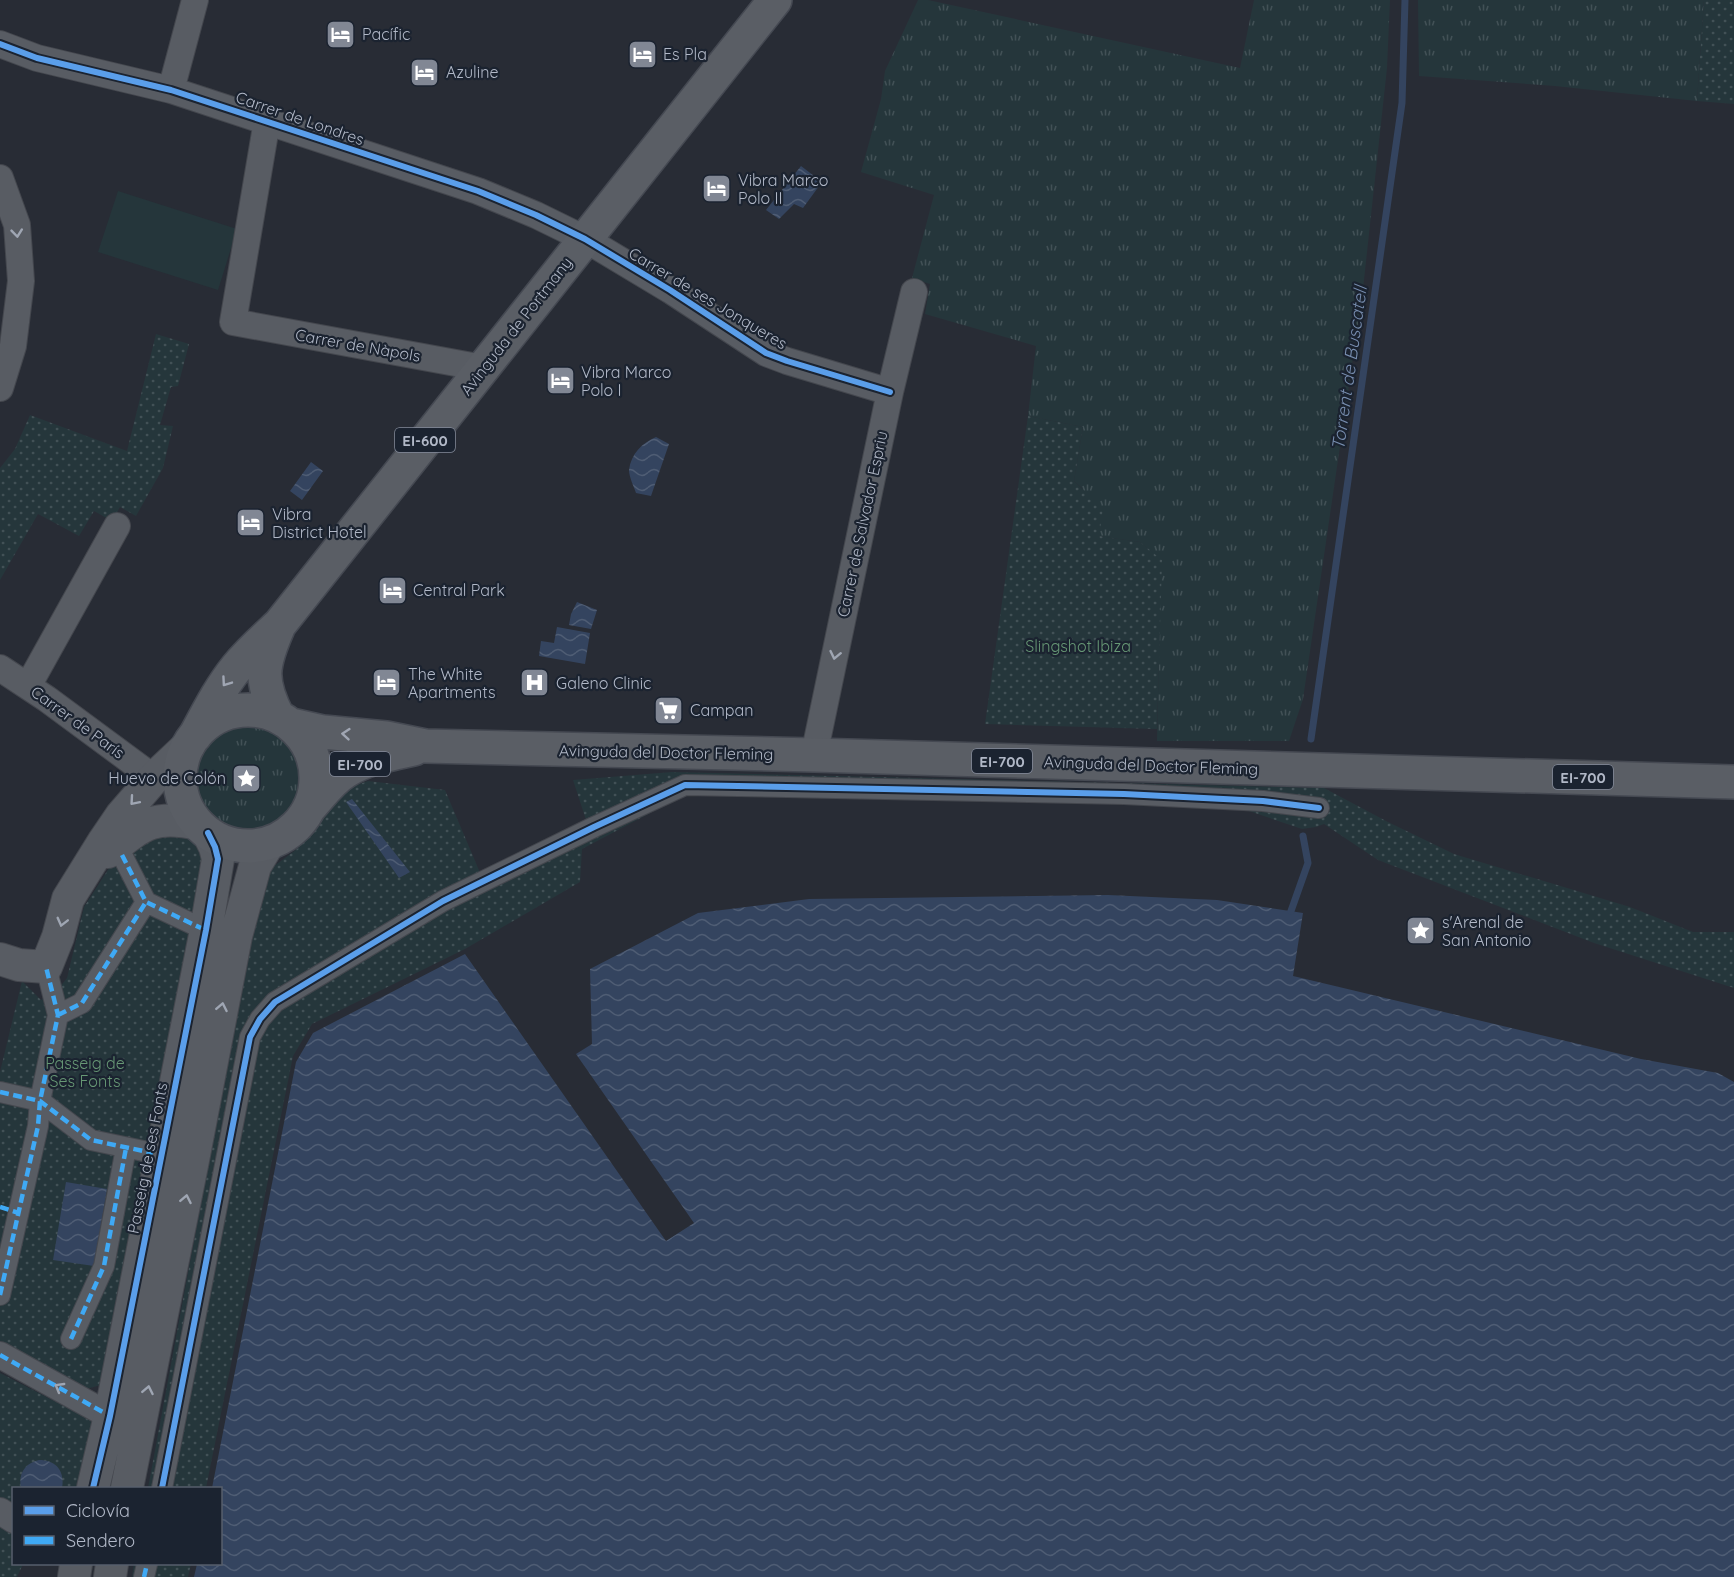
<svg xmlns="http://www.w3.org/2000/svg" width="1734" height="1577" viewBox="0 0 1734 1577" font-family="Quicksand,sans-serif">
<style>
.grass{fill:url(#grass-tufts)}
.park{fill:url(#park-dots)}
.garden{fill:#25363b}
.water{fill:url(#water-waves)}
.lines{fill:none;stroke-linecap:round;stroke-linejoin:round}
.stream{stroke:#34445f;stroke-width:7}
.pedestrian-casing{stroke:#44474e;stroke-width:22}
.minor-casing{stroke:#44474e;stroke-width:28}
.tertiary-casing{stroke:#44474e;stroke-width:34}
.primary-casing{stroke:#454952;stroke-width:36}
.pedestrian{stroke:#585c63;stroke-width:20}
.minor{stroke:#585c63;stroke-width:26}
.tertiary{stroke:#585c63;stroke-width:32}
.primary{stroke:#5a5e65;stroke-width:33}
.quiet{stroke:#3fa9f5;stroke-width:4.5;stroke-dasharray:9 4.5;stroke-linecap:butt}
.cycleway-casing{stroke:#1b2330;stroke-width:10}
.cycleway{stroke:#5a9eea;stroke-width:6}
.oneway{stroke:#9fa6b3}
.oneway2{stroke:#a0a6b3}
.labels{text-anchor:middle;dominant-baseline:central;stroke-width:4.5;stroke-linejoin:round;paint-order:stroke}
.shield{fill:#1b2330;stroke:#848b9a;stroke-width:1.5}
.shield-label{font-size:15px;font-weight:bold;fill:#b1b8c7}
.poi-label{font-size:16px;fill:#b1b8c7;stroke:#1b2330;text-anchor:start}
.street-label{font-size:16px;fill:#b1b8c7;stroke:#1b2330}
.park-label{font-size:16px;fill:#679875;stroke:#1b2330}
.water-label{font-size:18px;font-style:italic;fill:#788eb0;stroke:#1b2330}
</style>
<defs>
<pattern id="grass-tufts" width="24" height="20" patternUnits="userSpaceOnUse" patternTransform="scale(1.5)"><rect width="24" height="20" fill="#25363b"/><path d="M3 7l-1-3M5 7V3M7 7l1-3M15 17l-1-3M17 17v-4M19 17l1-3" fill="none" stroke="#425156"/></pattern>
<pattern id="park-dots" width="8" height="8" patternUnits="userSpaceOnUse" patternTransform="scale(1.5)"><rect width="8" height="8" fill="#25363b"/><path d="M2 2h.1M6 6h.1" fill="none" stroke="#425156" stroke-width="1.8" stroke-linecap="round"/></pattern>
<pattern id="water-waves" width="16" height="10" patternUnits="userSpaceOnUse" patternTransform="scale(1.5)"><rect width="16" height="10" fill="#34445f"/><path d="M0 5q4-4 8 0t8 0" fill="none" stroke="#4f5d74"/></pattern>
</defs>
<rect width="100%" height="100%" fill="#282c35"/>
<!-- grass -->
<path class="grass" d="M 918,0 L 928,0 L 1240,68 L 1254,0 L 1390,0 L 1387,68 L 1363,289 L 1303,699 L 1289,741 L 1157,741 L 1161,560 L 1140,542 L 1098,536 L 1082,488 L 1074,481 L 1083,427 L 1028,416 L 1036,346 L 925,314 L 930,284 L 912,278 L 934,195 L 861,172 L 881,99 L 885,71 Z
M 1418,0 L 1704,0 L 1697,101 L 1555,86 L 1419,76 Z
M196 778a52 52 0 1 1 104 0a52 52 0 1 1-104 0Z"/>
<!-- park -->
<path class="park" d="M 1704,0 L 1734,0 L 1734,104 L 1697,101 Z
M 156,334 L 189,344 L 178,386 L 171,387 L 160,425 L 173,426 L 163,468 L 136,516 L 120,507 L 112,521 L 94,511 L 79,536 L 38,514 L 0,580 L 0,468 L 15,449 L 30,415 L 127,451 Z
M 1028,416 L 1083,427 L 1074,481 L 1103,509 L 1099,536 L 1140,542 L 1162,560 L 1157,729 L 985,724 Z
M 672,772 L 1324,788 L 1388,822 L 1454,854 L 1630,907 L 1693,932 L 1734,932 L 1734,988 L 1594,943 L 1378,860 L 1324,824 L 1316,827 L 1302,829 L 1240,808 L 692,791 L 582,849 L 580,882 L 465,949 L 312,1024 L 293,1056 L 206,1488 L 148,1488 L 262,875 L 297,849 L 316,827 L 334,800 L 351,787 L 368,781 L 445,790 L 481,875 L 588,826 L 573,780 Z
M 177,829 L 195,839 L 206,857 L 105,1384 L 82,1390 L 0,1346 L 0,1072 L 22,981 L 41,1000 L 59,988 L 67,978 L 84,907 L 113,862 L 146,835 Z
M 0,1373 L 93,1421 L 79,1488 L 14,1488 L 13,1510 L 0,1501 Z
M 0,1522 L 13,1531 L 14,1564 L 23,1564 L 17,1577 L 0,1577 Z
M 134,1564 L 191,1564 L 188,1577 L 132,1577 Z"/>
<!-- garden -->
<path class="garden" d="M 118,191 L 237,229 L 218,290 L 98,252 Z"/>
<!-- water -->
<path class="water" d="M 801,166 L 822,182 L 803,208 L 794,204 L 779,219 L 766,210 Z
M 656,437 L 669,444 L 651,496 L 636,493 C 634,487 629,477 629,470 C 631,454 642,443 656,437 Z
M 311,462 L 323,471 L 302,500 L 290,491 Z
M 577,602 L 597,610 L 591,629 L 569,625 L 571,614 Z
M 557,627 L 590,633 L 585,664 L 539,656 L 541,641 L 554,643 Z
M 352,799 L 410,872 L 399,878 L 346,802 Z
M 1108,895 L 1217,900 L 1303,913 L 1293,976 L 1641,1059 L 1718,1073 L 1734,1082 L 1734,1577 L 194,1577 L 197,1564 L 220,1564 L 220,1488 L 212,1488 L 296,1062 L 313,1033 L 465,954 L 666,1241 L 694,1223 L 576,1054 L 592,1044 L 590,969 L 698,913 L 809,899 Z
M 66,1182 L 107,1189 L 94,1266 L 53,1260 Z
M 39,1460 C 57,1460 65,1472 62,1488 L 21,1488 C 18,1474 25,1463 39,1460 Z"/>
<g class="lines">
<!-- stream -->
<path class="stream" d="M 1311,739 L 1402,103 L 1405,0
M 1291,911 L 1308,863 L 1303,836"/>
<defs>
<path id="pedestrian" d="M 122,855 L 146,902 L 201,928
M 58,1015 L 82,1003 L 146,902
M 0,1092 L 40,1101 L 91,1140 L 153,1153
M 0,1295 L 38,1126 L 40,1101 L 58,1015 L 46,967
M 71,1339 L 104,1266 L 126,1148
M 162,1488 L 250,1037 L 260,1019 L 275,1002 L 443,901 L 594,827 L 685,785 L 1124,794 L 1263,801 L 1319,808
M 144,1577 L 147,1564"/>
<path id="minor" d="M 0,44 L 37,58 L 171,90 L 478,191 L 536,215 L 585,239 L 670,290 L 766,353 L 787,361 L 890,392
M 171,90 L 195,0
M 267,121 L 233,322 L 483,368
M 0,178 L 17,225 L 21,281 L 13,346 L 0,388
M 0,668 L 47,699 L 154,778
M 28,686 L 117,526
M 814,755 L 890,392 L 914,292
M 0,1355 L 110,1416
M 0,1511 L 14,1520"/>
<path id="tertiary" d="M 108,852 C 142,825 153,814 198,824
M 0,959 L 19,965 L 46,967 L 58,937 L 68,899 L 104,841 L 121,816 L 154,778 L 189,745
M 93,1488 L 110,1416 L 206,930 L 218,859 L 215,847 L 208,833
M 127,1488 L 193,1160 L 236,936 L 255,866 L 269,843
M 74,1577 L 76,1564
M 110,1577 L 112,1564"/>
<path id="primary" d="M 278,628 C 262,665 259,680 278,717
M180 778a68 68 0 1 1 136 0a68 68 0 1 1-136 0Z
M 292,725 L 323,732 L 386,738 L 425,746 L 814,755 L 1734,782
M 195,736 C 208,712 220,688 237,667 C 250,651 265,638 280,624 L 775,0
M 309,808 C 321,795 331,780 346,771 C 367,758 391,754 414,749"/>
</defs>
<!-- pedestrian casing -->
<use href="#pedestrian" class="pedestrian-casing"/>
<!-- minor casing -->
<use href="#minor" class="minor-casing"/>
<!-- tertiary casing -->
<use href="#tertiary" class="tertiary-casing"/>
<!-- primary casing -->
<use href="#primary" class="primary-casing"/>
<!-- pedestrian -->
<use href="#pedestrian" class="pedestrian"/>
<!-- minor -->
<use href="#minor" class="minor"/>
<!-- tertiary -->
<use href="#tertiary" class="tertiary"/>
<!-- primary -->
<use href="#primary" class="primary"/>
<!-- quiet -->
<path class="quiet" d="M 122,855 L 146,902 L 201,928
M 58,1015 L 82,1003 L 146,902
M 0,1092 L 40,1101 L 91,1140 L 153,1153
M 0,1207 L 19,1213
M 0,1295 L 38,1126 L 40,1101 L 58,1015 L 46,967
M 71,1339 L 104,1266 L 126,1148
M 0,1355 L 110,1416
M 144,1577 L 147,1564"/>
<defs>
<path id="cycleway" d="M 0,44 L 37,58 L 171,90 L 478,191 L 536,215 L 585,239 L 670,290 L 766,353 L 787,361 L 890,392
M 93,1488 L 110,1416 L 206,930 L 218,859 L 215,847 L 208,833
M 162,1488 L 250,1037 L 260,1019 L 275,1002 L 443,901 L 594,827 L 685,785 L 1124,794 L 1263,801 L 1319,808"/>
</defs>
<!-- cycleway casing -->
<use href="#cycleway" class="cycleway-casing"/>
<!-- cycleway -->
<use href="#cycleway" class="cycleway"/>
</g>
<!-- one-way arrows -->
<defs><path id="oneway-chevron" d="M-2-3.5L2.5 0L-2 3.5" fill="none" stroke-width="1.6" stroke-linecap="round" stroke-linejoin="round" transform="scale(1.5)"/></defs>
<g class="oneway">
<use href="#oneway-chevron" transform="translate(17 233) rotate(84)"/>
<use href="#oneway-chevron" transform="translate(835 655) rotate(102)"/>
<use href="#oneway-chevron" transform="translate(134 801) rotate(131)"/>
<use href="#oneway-chevron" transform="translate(62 922) rotate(104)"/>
<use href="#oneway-chevron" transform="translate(222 1007) rotate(-79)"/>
<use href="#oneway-chevron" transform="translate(186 1199) rotate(-79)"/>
<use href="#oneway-chevron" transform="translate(59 1387) rotate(-150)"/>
<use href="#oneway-chevron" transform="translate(148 1390) rotate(-79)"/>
</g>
<g class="oneway2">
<use href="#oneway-chevron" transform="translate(226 682) rotate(125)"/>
<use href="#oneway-chevron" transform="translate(346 734) rotate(-175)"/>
</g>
<!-- icons -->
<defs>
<symbol id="hotel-square" viewBox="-11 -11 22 22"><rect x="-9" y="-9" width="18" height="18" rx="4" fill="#818794" stroke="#1b2330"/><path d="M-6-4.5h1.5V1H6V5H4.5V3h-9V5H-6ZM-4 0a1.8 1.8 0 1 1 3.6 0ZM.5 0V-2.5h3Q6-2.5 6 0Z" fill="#fff"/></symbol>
<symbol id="hospital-square" viewBox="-11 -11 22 22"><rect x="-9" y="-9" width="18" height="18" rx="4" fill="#818794" stroke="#1b2330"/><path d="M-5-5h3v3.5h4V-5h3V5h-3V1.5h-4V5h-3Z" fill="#fff"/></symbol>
<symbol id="supermarket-square" viewBox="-11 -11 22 22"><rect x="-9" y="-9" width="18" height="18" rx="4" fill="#818794" stroke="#1b2330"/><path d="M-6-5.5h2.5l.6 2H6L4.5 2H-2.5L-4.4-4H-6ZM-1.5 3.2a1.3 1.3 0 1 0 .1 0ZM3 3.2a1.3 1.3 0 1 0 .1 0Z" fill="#fff"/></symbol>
<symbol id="sight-square" viewBox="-11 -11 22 22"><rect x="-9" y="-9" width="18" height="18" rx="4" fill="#818794" stroke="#1b2330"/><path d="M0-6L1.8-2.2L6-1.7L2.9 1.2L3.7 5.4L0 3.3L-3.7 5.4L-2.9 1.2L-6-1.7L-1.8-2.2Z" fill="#fff"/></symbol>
</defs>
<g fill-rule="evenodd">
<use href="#hotel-square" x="324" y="18" width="33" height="33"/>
<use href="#hotel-square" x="626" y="38" width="33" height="33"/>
<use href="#hotel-square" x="408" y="56" width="33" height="33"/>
<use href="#hotel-square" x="700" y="172" width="33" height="33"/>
<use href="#hotel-square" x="544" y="364" width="33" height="33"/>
<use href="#hotel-square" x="234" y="506" width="33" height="33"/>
<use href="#hotel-square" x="376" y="574" width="33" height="33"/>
<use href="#hotel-square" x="370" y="666" width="33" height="33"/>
<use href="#hospital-square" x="518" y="666" width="33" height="33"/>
<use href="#supermarket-square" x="652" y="694" width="33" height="33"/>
<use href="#sight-square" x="230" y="762" width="33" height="33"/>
<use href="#sight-square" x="1404" y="914" width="33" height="33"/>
</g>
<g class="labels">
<!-- shield labels -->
<g class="shield">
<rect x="395" y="428" width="60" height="24" rx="4.5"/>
<rect x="972" y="749" width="60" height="24" rx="4.5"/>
<rect x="330" y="752" width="60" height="24" rx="4.5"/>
<rect x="1553" y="765" width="60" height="24" rx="4.5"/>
</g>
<g class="shield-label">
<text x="425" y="440">EI-600</text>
<text x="1002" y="761">EI-700</text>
<text x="360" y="764">EI-700</text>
<text x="1583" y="777">EI-700</text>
</g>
<!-- poi labels -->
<g class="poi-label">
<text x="362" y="34">Pacífic</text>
<text x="663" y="54">Es Pla</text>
<text x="446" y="72">Azuline</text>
<text x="738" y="180">Vibra Marco<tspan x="738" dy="18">Polo II</tspan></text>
<text x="581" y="372">Vibra Marco<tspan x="581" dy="18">Polo I</tspan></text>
<text x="272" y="514">Vibra<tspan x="272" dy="18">District Hotel</tspan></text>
<text x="413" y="590">Central Park</text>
<text x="408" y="674">The White<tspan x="408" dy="18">Apartments</tspan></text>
<text x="556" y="683">Galeno Clinic</text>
<text x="690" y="710">Campan</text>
<text x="226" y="778" text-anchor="end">Huevo de Colón</text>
<text x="1442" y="922">s'Arenal de<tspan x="1442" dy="18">San Antonio</tspan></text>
</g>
<!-- street labels -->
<g class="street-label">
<text transform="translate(300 118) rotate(19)">Carrer de Londres</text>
<text transform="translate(708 298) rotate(31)">Carrer de ses Jonqueres</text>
<text transform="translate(516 326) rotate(-52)">Avinguda de Portmany</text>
<text transform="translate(358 345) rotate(10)">Carrer de Nàpols</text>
<text transform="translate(862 524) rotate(-78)">Carrer de Salvador Espriu</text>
<text transform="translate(78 722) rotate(36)">Carrer de París</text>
<text transform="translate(666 752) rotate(1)">Avinguda del Doctor Fleming</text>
<text transform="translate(1151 765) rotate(2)">Avinguda del Doctor Fleming</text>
<text transform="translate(147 1158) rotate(-79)">Passeig de ses Fonts</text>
</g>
<!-- park labels -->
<g class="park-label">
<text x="1078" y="646">Slingshot Ibiza</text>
<text x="85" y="1063">Passeig de<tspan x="85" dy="18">Ses Fonts</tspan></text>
</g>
<!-- water labels -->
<g class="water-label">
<text transform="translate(1349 368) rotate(-82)">Torrent de Buscatell</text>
</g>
</g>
<!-- legend -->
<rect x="12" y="1487" width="210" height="78" fill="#1b2330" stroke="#575f6c" stroke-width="1.5"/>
<rect x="24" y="1506" width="30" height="9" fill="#5a9eea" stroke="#575f6c" stroke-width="1.5"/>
<text x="66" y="1517" font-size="18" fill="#b1b8c7">Ciclovía</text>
<rect x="24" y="1536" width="30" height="9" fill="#3fa9f5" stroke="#575f6c" stroke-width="1.5"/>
<text x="66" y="1547" font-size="18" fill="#b1b8c7">Sendero</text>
</svg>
